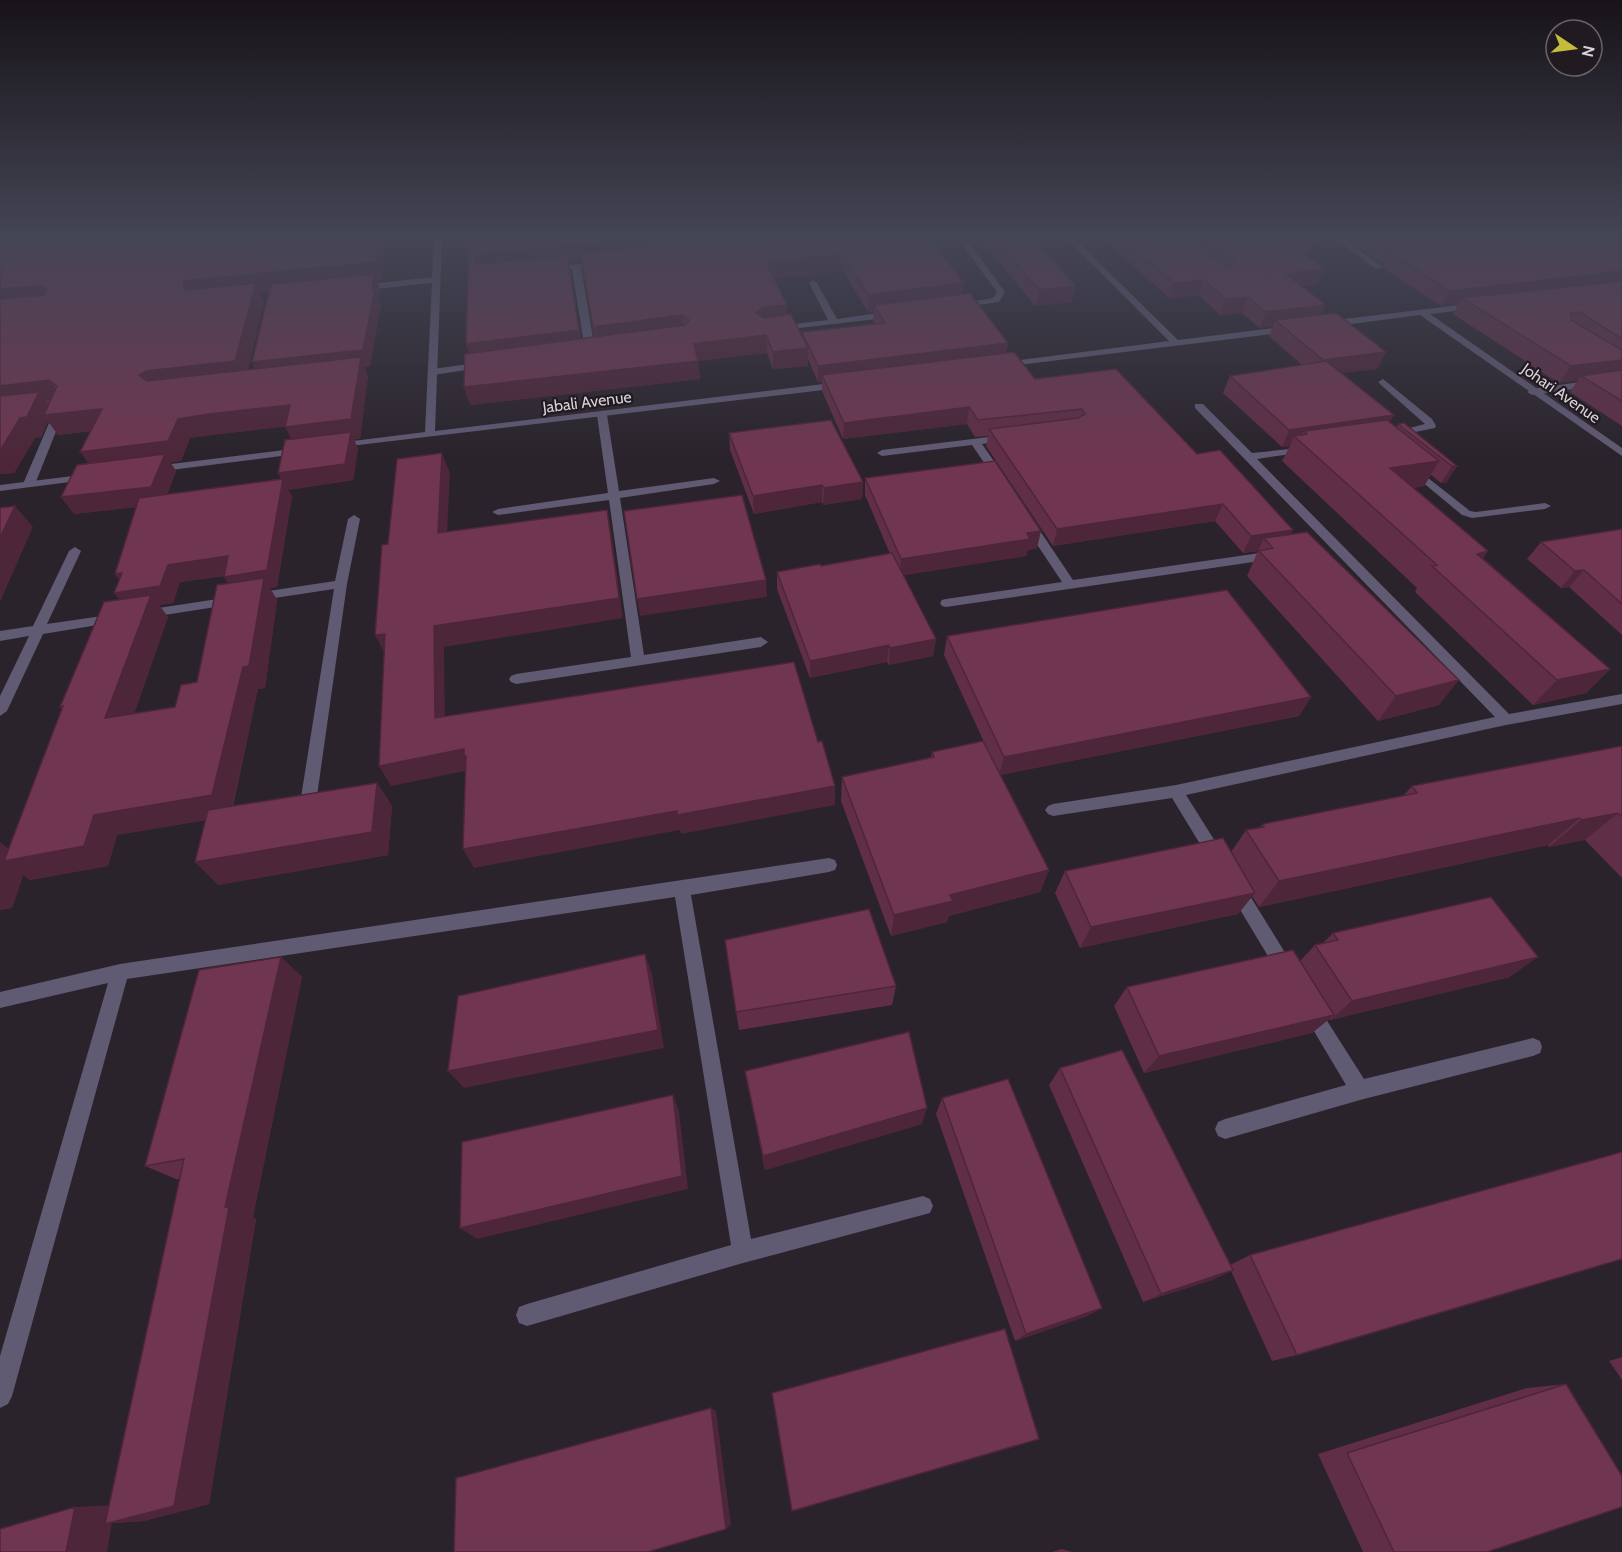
<svg xmlns="http://www.w3.org/2000/svg" width="1622" height="1552" viewBox="0 0 1622 1552" font-family="Cabin,sans-serif">
<style>
.lines{fill:none;stroke-linecap:round;stroke-linejoin:round}
.lane{fill:#605a73;fill-rule:evenodd}
.street{fill:#605a73;fill-rule:evenodd}
.wall{fill:#602e46;fill-rule:evenodd}
.shaded-wall{fill:#4e2639}
.building{fill:#703651;stroke:#4e2639;stroke-width:1.5}
.labels{text-anchor:middle;dominant-baseline:central;stroke-width:4.5;stroke-linejoin:round;paint-order:stroke}
.far-street-label{font-size:16px;fill:#d6d1d6;stroke:#211a21}
</style>
<rect width="100%" height="100%" fill="#2a232b"/>
<g class="lines">
<!-- lane -->
<path class="lane" d="M 958,239 L 966,239 L 1005,292 L 999,302 L 958,308 L 954,305 L 993,298 L 997,292 Z
M 1335,239 L 1344,239 L 1383,267 L 1376,269 Z
M 601,262 L 605,264 L 604,266 L 581,268 L 595,350 L 590,353 L 585,350 L 572,269 L 550,271 L 546,269 L 550,267 Z
M 436,277 L 439,278 L 439,282 L 359,291 L 355,288 L 359,285 Z
M 813,280 L 817,283 L 837,319 L 893,311 L 897,314 L 893,317 L 774,331 L 774,327 L 777,326 L 828,320 L 809,283 Z
M 483,362 L 486,363 L 486,367 L 433,375 L 428,372 L 433,369 Z
M 1622,376 L 1622,382 L 1532,395 L 1527,392 L 1532,389 Z
M 1383,379 L 1432,419 L 1436,426 L 1435,428 L 1390,437 L 1390,433 L 1425,424 L 1380,384 L 1378,382 Z
M 1195,404 L 1203,404 L 1252,453 L 1309,447 L 1309,451 L 1305,452 L 1257,459 L 1509,714 L 1622,694 L 1622,704 L 1506,725 L 1186,795 L 1225,857 L 1223,862 L 1217,864 L 1211,862 L 1172,798 L 1053,816 L 1048,814 L 1045,810 L 1048,806 L 1053,804 L 1176,785 L 1495,717 L 1195,408 Z
M 60,406 L 65,409 L 35,484 L 33,486 L 25,486 L 23,484 L 55,409 Z
M 602,412 L 607,415 L 619,491 L 714,478 L 720,481 L 714,484 L 620,498 L 644,655 L 761,637 L 768,642 L 761,647 L 516,684 L 511,682 L 509,679 L 511,676 L 516,674 L 631,657 L 609,500 L 498,515 L 492,512 L 498,509 L 608,493 L 597,415 Z
M 1005,435 L 1010,438 L 1009,440 L 982,444 L 1005,477 L 999,480 L 995,479 L 972,445 L 882,456 L 877,453 L 882,450 Z
M 1413,466 L 1470,511 L 1476,512 L 1545,503 L 1551,506 L 1545,509 L 1472,518 L 1462,515 L 1409,471 L 1408,469 Z
M 354,515 L 360,519 L 347,584 L 315,810 L 312,814 L 307,816 L 302,814 L 299,810 L 334,589 L 255,601 L 249,597 L 255,593 L 335,581 L 348,519 Z
M 1028,518 L 1032,519 L 1073,580 L 1273,551 L 1279,555 L 1273,559 L 946,607 L 942,606 L 940,603 L 942,600 L 946,599 L 1062,582 L 1022,522 Z
M 75,547 L 81,551 L 47,624 L 116,614 L 122,618 L 116,622 L 43,634 L 7,711 L 0,716 L 0,696 L 29,636 L 0,641 L 0,631 L 33,626 L 69,551 Z
M 231,597 L 235,598 L 237,601 L 235,604 L 145,618 L 139,614 L 145,610 Z
M 829,858 L 835,860 L 837,865 L 835,870 L 829,872 L 691,895 L 751,1239 L 923,1196 L 930,1199 L 933,1206 L 930,1213 L 743,1263 L 527,1326 L 519,1323 L 516,1315 L 519,1307 L 527,1304 L 731,1245 L 675,897 L 127,979 L 12,1396 L 8,1404 L 0,1408 L 0,1356 L 108,983 L 0,1008 L 0,992 L 120,964 Z
M 1236,881 L 1242,883 L 1292,964 L 1295,970 L 1292,976 L 1286,978 L 1280,976 L 1230,893 L 1228,888 L 1230,883 Z
M 1311,1002 L 1317,1005 L 1364,1079 L 1533,1038 L 1540,1041 L 1542,1047 L 1540,1053 L 1533,1056 L 1360,1100 L 1225,1139 L 1218,1136 L 1215,1129 L 1218,1122 L 1225,1119 L 1346,1085 L 1302,1011 L 1305,1005 Z"/>
<!-- street -->
<path class="street" d="M 434,239 L 442,239 L 435,431 L 840,382 L 845,385 L 840,388 L 333,448 L 332,446 L 337,443 L 425,432 Z
M 1067,239 L 1075,239 L 1178,340 L 1289,326 L 1294,329 L 1289,332 L 1001,367 L 999,365 L 1004,362 L 1169,341 Z
M 1476,303 L 1480,306 L 1479,308 L 1430,314 L 1622,448 L 1622,456 L 1420,315 L 1328,327 L 1323,324 L 1328,321 Z
M 301,448 L 305,449 L 305,453 L 155,472 L 150,469 L 155,466 Z
M 89,474 L 93,475 L 93,479 L 0,491 L 0,485 Z"/>
</g>
<!-- wall -->
<path class="wall" d="M 0,239 L 382,280 L 377,281 L 380,290 L 379,299 L 381,305 L 370,366 L 364,367 L 368,376 L 360,439 L 354,439 L 358,449 L 353,480 L 288,490 L 292,496 L 277,587 L 270,588 L 277,600 L 265,688 L 258,689 L 233,806 L 377,783 L 392,806 L 388,855 L 218,885 L 206,820 L 117,835 L 108,866 L 30,880 L 23,875 L 12,908 L 0,910 L 0,842 L 8,849 L 62,709 L 60,707 L 119,599 L 119,579 L 115,574 L 136,507 L 74,514 L 61,497 L 89,464 L 91,431 L 58,435 L 48,421 L 41,437 L 35,438 L 14,473 L 0,474 ZM 269,291 L 252,362 L 255,369 L 248,370 L 264,302 L 260,292 ZM 286,426 L 292,439 L 281,479 L 167,495 L 176,471 L 170,462 L 181,461 L 190,438 L 220,434 ZM 224,576 L 228,583 L 197,682 L 175,707 L 134,714 L 168,617 L 159,605 L 173,603 L 180,582 Z
M 466,239 L 931,239 L 964,283 L 962,294 L 1008,343 L 1006,353 L 1035,379 L 1197,454 L 1293,530 L 1290,534 L 1439,705 L 1378,721 L 1247,576 L 1258,551 L 1243,553 L 1215,521 L 1053,546 L 986,446 L 988,436 L 975,437 L 967,424 L 843,439 L 822,391 L 822,382 L 818,382 L 808,359 L 808,366 L 773,369 L 767,353 L 698,361 L 700,379 L 470,405 L 469,354 L 466,344 L 469,257 L 466,246 ZM 582,261 L 594,337 L 581,339 L 568,263 ZM 843,271 L 868,312 L 874,311 L 873,321 L 875,324 L 802,332 L 802,337 L 787,315 L 773,278 Z
M 981,239 L 1033,239 L 1072,302 L 1035,306 Z
M 1104,239 L 1320,239 L 1307,257 L 1318,284 L 1302,286 L 1326,305 L 1322,314 L 1386,352 L 1377,369 L 1341,373 L 1390,422 L 1397,427 L 1398,424 L 1457,466 L 1446,483 L 1441,483 L 1431,475 L 1424,486 L 1413,488 L 1488,551 L 1483,558 L 1610,669 L 1586,693 L 1533,705 L 1415,592 L 1417,588 L 1282,461 L 1290,446 L 1282,447 L 1223,393 L 1230,376 L 1302,365 L 1269,336 L 1273,326 L 1260,328 L 1242,313 L 1220,315 L 1199,295 L 1170,299 ZM 1206,246 L 1205,251 L 1200,247 Z
M 1348,239 L 1622,239 L 1622,426 L 1570,392 L 1578,380 L 1559,383 L 1453,314 L 1458,304 L 1441,306 L 1384,269 L 1384,265 Z
M 729,433 L 863,482 L 862,499 L 823,505 L 822,502 L 754,514 L 730,450 Z
M 865,478 L 1037,548 L 1028,550 L 1026,556 L 903,575 L 936,639 L 933,656 L 889,665 L 887,662 L 810,678 L 777,589 L 777,572 L 821,566 L 890,554 L 865,495 Z
M 1622,529 L 1622,635 L 1569,587 L 1561,588 L 1527,559 L 1541,542 Z
M 947,636 L 1311,697 L 1299,716 L 1000,775 L 1049,870 L 1040,892 L 949,916 L 947,922 L 891,936 L 841,801 L 842,777 L 931,757 L 932,752 L 989,753 L 944,655 Z
M 1622,746 L 1622,878 L 1585,840 L 1549,847 L 1548,845 L 1259,907 L 1252,896 L 1238,914 L 1080,948 L 1055,893 L 1065,871 L 1231,852 L 1246,830 L 1260,827 L 1263,824 L 1403,796 L 1412,786 Z
M 1333,933 L 1510,977 L 1330,1020 L 1329,1019 L 1312,1033 L 1144,1073 L 1114,1006 L 1127,987 L 1300,961 L 1315,945 L 1323,943 Z
M 725,940 L 896,986 L 892,1005 L 739,1030 Z
M 281,957 L 302,977 L 253,1217 L 256,1219 L 209,1504 L 144,1521 L 112,1523 L 109,1505 L 180,1179 L 176,1179 L 145,1166 Z
M 1060,1068 L 1230,1265 L 1250,1255 L 1297,1355 L 1272,1361 L 1231,1271 L 1212,1280 L 1143,1302 L 1049,1085 Z
M 745,1071 L 922,1124 L 765,1170 Z
M 942,1098 L 1102,1308 L 1087,1316 L 1015,1341 L 936,1114 Z
M 1622,1357 L 1622,1380 L 1609,1361 Z
M 1566,1384 L 1487,1552 L 1363,1552 L 1318,1454 L 1527,1388 Z
M 1062,1549 L 1072,1552 L 1052,1552 Z"/>
<!-- shaded-wall -->
<path class="shaded-wall" d="M 0,239 L 5,239 L 10,247 L 0,262 Z
M 379,239 L 387,239 L 382,280 L 377,281 L 380,290 L 379,299 L 381,305 L 370,366 L 364,367 L 368,376 L 360,439 L 354,439 L 358,449 L 353,480 L 288,490 L 292,496 L 277,587 L 270,588 L 277,600 L 265,688 L 258,689 L 230,816 L 117,835 L 108,866 L 30,880 L 23,875 L 12,908 L 0,910 L 0,842 L 20,858 L 94,815 L 212,795 L 235,594 L 224,577 L 282,481 L 278,473 L 295,447 L 285,427 L 351,419 L 260,378 L 252,362 L 372,290 L 373,281 L 260,292 L 264,302 L 245,380 L 158,390 L 139,375 L 194,299 L 183,288 L 184,281 Z
M 639,239 L 656,239 L 658,254 L 568,263 L 582,347 L 471,362 L 466,344 L 474,263 L 476,255 Z
M 1192,239 L 1259,239 L 1208,240 L 1206,246 L 1190,248 Z
M 1315,239 L 1320,239 L 1298,270 L 1305,255 Z
M 466,246 L 469,246 L 470,263 Z
M 843,254 L 843,271 L 766,278 L 766,262 Z
M 1325,269 L 1318,284 L 1280,289 L 1286,274 Z
M 1622,271 L 1622,285 L 1462,298 L 1458,304 L 1441,306 L 1450,291 Z
M 1204,280 L 1199,295 L 1170,299 L 1174,283 Z
M 964,283 L 962,300 L 874,305 L 874,311 L 868,312 L 868,295 Z
M 41,286 L 53,304 L 0,309 L 0,289 Z
M 1076,286 L 1072,302 L 1035,306 L 1039,290 Z
M 1248,297 L 1242,313 L 1220,315 L 1226,299 Z
M 787,305 L 787,322 L 764,325 L 756,313 L 763,307 Z
M 1326,305 L 1319,321 L 1275,320 L 1273,326 L 1260,328 L 1266,312 Z
M 682,315 L 684,333 L 596,344 L 593,327 Z
M 766,335 L 767,353 L 695,361 L 694,344 Z
M 1008,343 L 1005,359 L 822,375 L 822,382 L 818,382 L 818,366 Z
M 808,348 L 808,366 L 773,369 L 773,352 Z
M 1386,352 L 1377,369 L 1315,376 L 1323,360 Z
M 1622,360 L 1622,374 L 1581,376 L 1578,380 L 1559,383 L 1571,366 Z
M 698,361 L 700,379 L 470,405 L 464,387 Z
M 49,380 L 63,399 L 45,401 L 52,411 L 102,409 L 115,428 L 58,435 L 48,421 L 41,437 L 35,438 L 14,473 L 0,474 L 0,386 Z
M 290,405 L 299,425 L 220,434 L 190,438 L 181,461 L 170,462 L 176,471 L 163,504 L 74,514 L 61,497 L 94,471 L 80,452 L 178,419 L 209,414 Z
M 969,407 L 967,424 L 843,439 L 844,423 Z
M 1394,415 L 1384,432 L 1304,431 L 1299,441 L 1294,436 L 1290,446 L 1282,447 L 1289,430 Z
M 442,453 L 450,473 L 446,553 L 438,533 Z
M 1439,461 L 1424,486 L 1375,493 L 1390,468 Z
M 1452,466 L 1457,466 L 1446,483 L 1441,483 Z
M 863,482 L 862,499 L 823,505 L 824,488 Z
M 822,485 L 822,502 L 754,514 L 753,496 Z
M 1223,504 L 1215,521 L 1053,546 L 1057,529 Z
M 15,506 L 33,527 L 0,602 L 0,538 Z
M 607,510 L 611,531 L 623,618 L 444,647 L 445,738 L 435,718 L 434,626 Z
M 1293,530 L 1284,547 L 1273,548 L 1264,538 L 1258,551 L 1243,553 L 1251,536 Z
M 1041,531 L 1037,548 L 1028,550 L 1026,556 L 900,576 L 901,559 Z
M 1488,551 L 1470,577 L 1477,554 Z
M 228,556 L 239,573 L 180,582 L 173,603 L 159,605 L 168,617 L 125,740 L 105,718 L 128,610 L 114,593 L 128,591 L 115,574 Z
M 1584,570 L 1569,587 L 1561,588 L 1575,571 Z
M 766,580 L 767,597 L 640,616 L 637,599 Z
M 385,634 L 386,656 L 375,635 Z
M 936,639 L 933,656 L 889,665 L 890,648 Z
M 889,645 L 887,662 L 810,678 L 810,661 Z
M 1610,669 L 1586,693 L 1533,705 L 1557,680 Z
M 1459,680 L 1439,705 L 1378,721 L 1396,696 Z
M 1311,697 L 1299,716 L 999,775 L 1004,757 Z
M 464,749 L 470,770 L 391,786 L 379,766 Z
M 377,783 L 392,806 L 388,855 L 218,885 L 195,862 Z
M 835,786 L 835,805 L 681,834 L 680,830 L 474,868 L 463,849 L 677,811 Z
M 1618,813 L 1585,840 L 1549,847 L 1581,820 Z
M 1580,818 L 1548,845 L 1259,907 L 1279,881 Z
M 1049,870 L 1040,892 L 949,916 L 947,922 L 891,936 L 894,915 L 950,895 Z
M 1255,893 L 1238,914 L 1080,948 L 1091,927 Z
M 645,954 L 652,974 L 664,1048 L 464,1088 L 448,1071 Z
M 281,957 L 302,977 L 253,1217 L 256,1219 L 209,1504 L 144,1521 L 112,1523 L 107,1552 L 66,1552 L 75,1507 L 116,1505 L 225,1207 Z
M 1538,957 L 1510,977 L 1330,1020 L 1352,1001 Z
M 1334,1015 L 1312,1033 L 1144,1073 L 1159,1056 Z
M 673,1095 L 679,1111 L 688,1189 L 477,1239 L 460,1228 Z
M 927,1108 L 922,1124 L 765,1170 L 763,1156 Z
M 1233,1270 L 1212,1280 L 1143,1302 L 1161,1294 Z
M 1102,1308 L 1087,1316 L 1015,1341 L 1026,1334 Z
M 711,1408 L 716,1411 L 731,1525 L 726,1529 Z"/>
<!-- building -->
<path class="building" d="M 6,239 L 379,239 L 376,262 L 184,281 L 183,288 L 188,290 L 256,283 L 235,361 L 146,371 L 139,375 L 147,381 L 361,357 L 351,419 L 285,427 L 290,405 L 209,414 L 178,419 L 168,441 L 80,452 L 102,409 L 44,415 L 57,386 L 49,380 L 0,386 L 0,299 L 44,295 L 46,289 L 41,286 L 0,289 L 0,247 Z
M 466,239 L 639,239 L 476,255 L 474,263 L 480,264 L 567,255 L 579,330 L 466,344 L 469,246 L 466,246 Z
M 658,239 L 931,239 L 964,283 L 868,295 L 843,254 L 766,262 L 787,305 L 763,307 L 756,313 L 764,318 L 791,314 L 808,348 L 773,352 L 766,335 L 694,344 L 698,361 L 464,387 L 465,354 L 685,325 L 689,320 L 682,315 L 593,327 L 580,253 L 656,246 Z
M 995,239 L 1033,239 L 1076,286 L 1039,290 Z
M 1124,239 L 1194,239 L 1193,242 L 1226,268 L 1233,265 L 1232,260 L 1208,240 L 1218,239 L 1315,239 L 1305,255 L 1325,269 L 1286,274 L 1326,305 L 1266,312 L 1248,297 L 1226,299 L 1204,280 L 1174,283 Z
M 1376,239 L 1622,239 L 1622,271 L 1450,291 L 1391,254 L 1392,250 Z
M 374,274 L 372,290 L 375,289 L 363,350 L 252,362 L 271,284 Z
M 1622,281 L 1622,339 L 1580,312 L 1571,313 L 1571,320 L 1622,350 L 1622,360 L 1571,366 L 1462,298 Z
M 970,293 L 1008,343 L 818,366 L 802,332 L 885,323 L 874,305 Z
M 1336,313 L 1386,352 L 1323,360 L 1275,320 Z
M 1014,352 L 1035,379 L 1116,369 L 1197,454 L 1220,450 L 1293,530 L 1251,536 L 1223,504 L 1057,529 L 989,429 L 1078,418 L 1085,414 L 1082,409 L 978,420 L 969,407 L 844,423 L 822,375 Z
M 1326,361 L 1394,415 L 1289,430 L 1230,376 Z
M 1622,370 L 1622,401 L 1581,376 Z
M 39,392 L 27,417 L 20,418 L 0,451 L 0,396 Z
M 831,420 L 863,482 L 824,488 L 822,485 L 753,496 L 729,433 Z
M 1387,420 L 1439,461 L 1390,468 L 1488,551 L 1477,554 L 1610,669 L 1557,680 L 1432,566 L 1437,565 L 1294,436 L 1307,434 L 1304,431 Z
M 1404,423 L 1457,466 L 1452,466 L 1398,424 Z
M 351,432 L 345,464 L 278,473 L 285,440 Z
M 442,453 L 438,533 L 607,510 L 619,598 L 434,626 L 435,718 L 794,662 L 818,742 L 822,741 L 835,786 L 677,815 L 677,811 L 463,849 L 466,756 L 464,756 L 464,749 L 379,766 L 385,634 L 375,635 L 382,545 L 388,544 L 397,459 Z
M 165,454 L 151,487 L 61,497 L 77,465 Z
M 995,461 L 1041,531 L 1027,533 L 1030,539 L 901,559 L 865,478 Z
M 283,479 L 267,570 L 224,577 L 228,556 L 168,565 L 160,586 L 114,593 L 122,573 L 115,574 L 139,498 Z
M 742,495 L 766,580 L 637,599 L 624,511 Z
M 15,506 L 0,538 L 0,508 Z
M 1622,529 L 1622,604 L 1584,570 L 1575,571 L 1541,542 Z
M 1307,532 L 1459,680 L 1396,696 L 1259,551 L 1273,548 L 1264,538 Z
M 892,553 L 936,639 L 890,648 L 889,645 L 810,661 L 777,572 L 820,564 L 821,566 Z
M 264,578 L 249,666 L 243,667 L 212,795 L 94,815 L 84,846 L 4,861 L 63,706 L 60,707 L 104,602 L 151,595 L 105,718 L 175,707 L 181,685 L 197,682 L 217,585 Z
M 1227,590 L 1311,697 L 1004,757 L 947,636 Z
M 983,741 L 1049,870 L 950,895 L 953,901 L 894,915 L 842,777 L 934,757 L 932,752 Z
M 1622,746 L 1622,817 L 1618,813 L 1581,820 L 1580,818 L 1279,881 L 1246,830 L 1264,827 L 1263,824 L 1417,793 L 1412,786 Z
M 377,783 L 372,832 L 195,862 L 208,810 Z
M 1223,838 L 1255,893 L 1091,927 L 1065,871 Z
M 1491,897 L 1538,957 L 1352,1001 L 1315,945 L 1338,940 L 1333,933 Z
M 869,909 L 896,986 L 736,1012 L 725,940 Z
M 1293,950 L 1334,1015 L 1159,1056 L 1127,987 Z
M 645,954 L 658,1030 L 448,1071 L 458,996 Z
M 281,957 L 225,1207 L 229,1207 L 174,1506 L 105,1524 L 184,1159 L 145,1166 L 199,970 Z
M 909,1032 L 927,1108 L 763,1156 L 745,1071 Z
M 1122,1050 L 1233,1270 L 1161,1294 L 1060,1068 Z
M 1008,1079 L 1102,1308 L 1026,1334 L 942,1098 Z
M 673,1095 L 682,1176 L 460,1228 L 462,1142 Z
M 1622,1152 L 1622,1259 L 1297,1355 L 1250,1255 Z
M 1005,1329 L 1039,1439 L 792,1511 L 772,1393 Z
M 1566,1384 L 1622,1476 L 1622,1507 L 1487,1552 L 1394,1552 L 1347,1453 Z
M 711,1408 L 726,1529 L 648,1552 L 454,1552 L 456,1478 Z
M 75,1507 L 66,1552 L 0,1552 L 0,1529 Z"/>
<!-- sky -->
<linearGradient id="sky" x2="0" y2="1"><stop stop-color="#171318"/><stop offset="0.52" stop-color="#444555"/><stop offset="1" stop-color="#444555" stop-opacity="0"/></linearGradient>
<rect width="1622" height="456" fill="url(#sky)"/>
<g class="labels">
<!-- far-street labels -->
<g class="far-street-label">
<text transform="translate(1561 393) rotate(35)">Johari Avenue</text>
<text transform="translate(587 402) rotate(-7)">Jabali Avenue</text>
</g>
</g>
<!-- north arrow -->
<g transform="translate(1574 48) rotate(103)"><circle r="28" fill="#211a21" stroke="#696369" stroke-width="1.5"/>
<path d="M0-4.5L10 22L0 15L-10 22Z" fill="#c6bc3c"/>
<text y="-9" font-size="16" font-weight="bold" text-anchor="middle" fill="#d6d1d6">N</text>
</g>
</svg>
